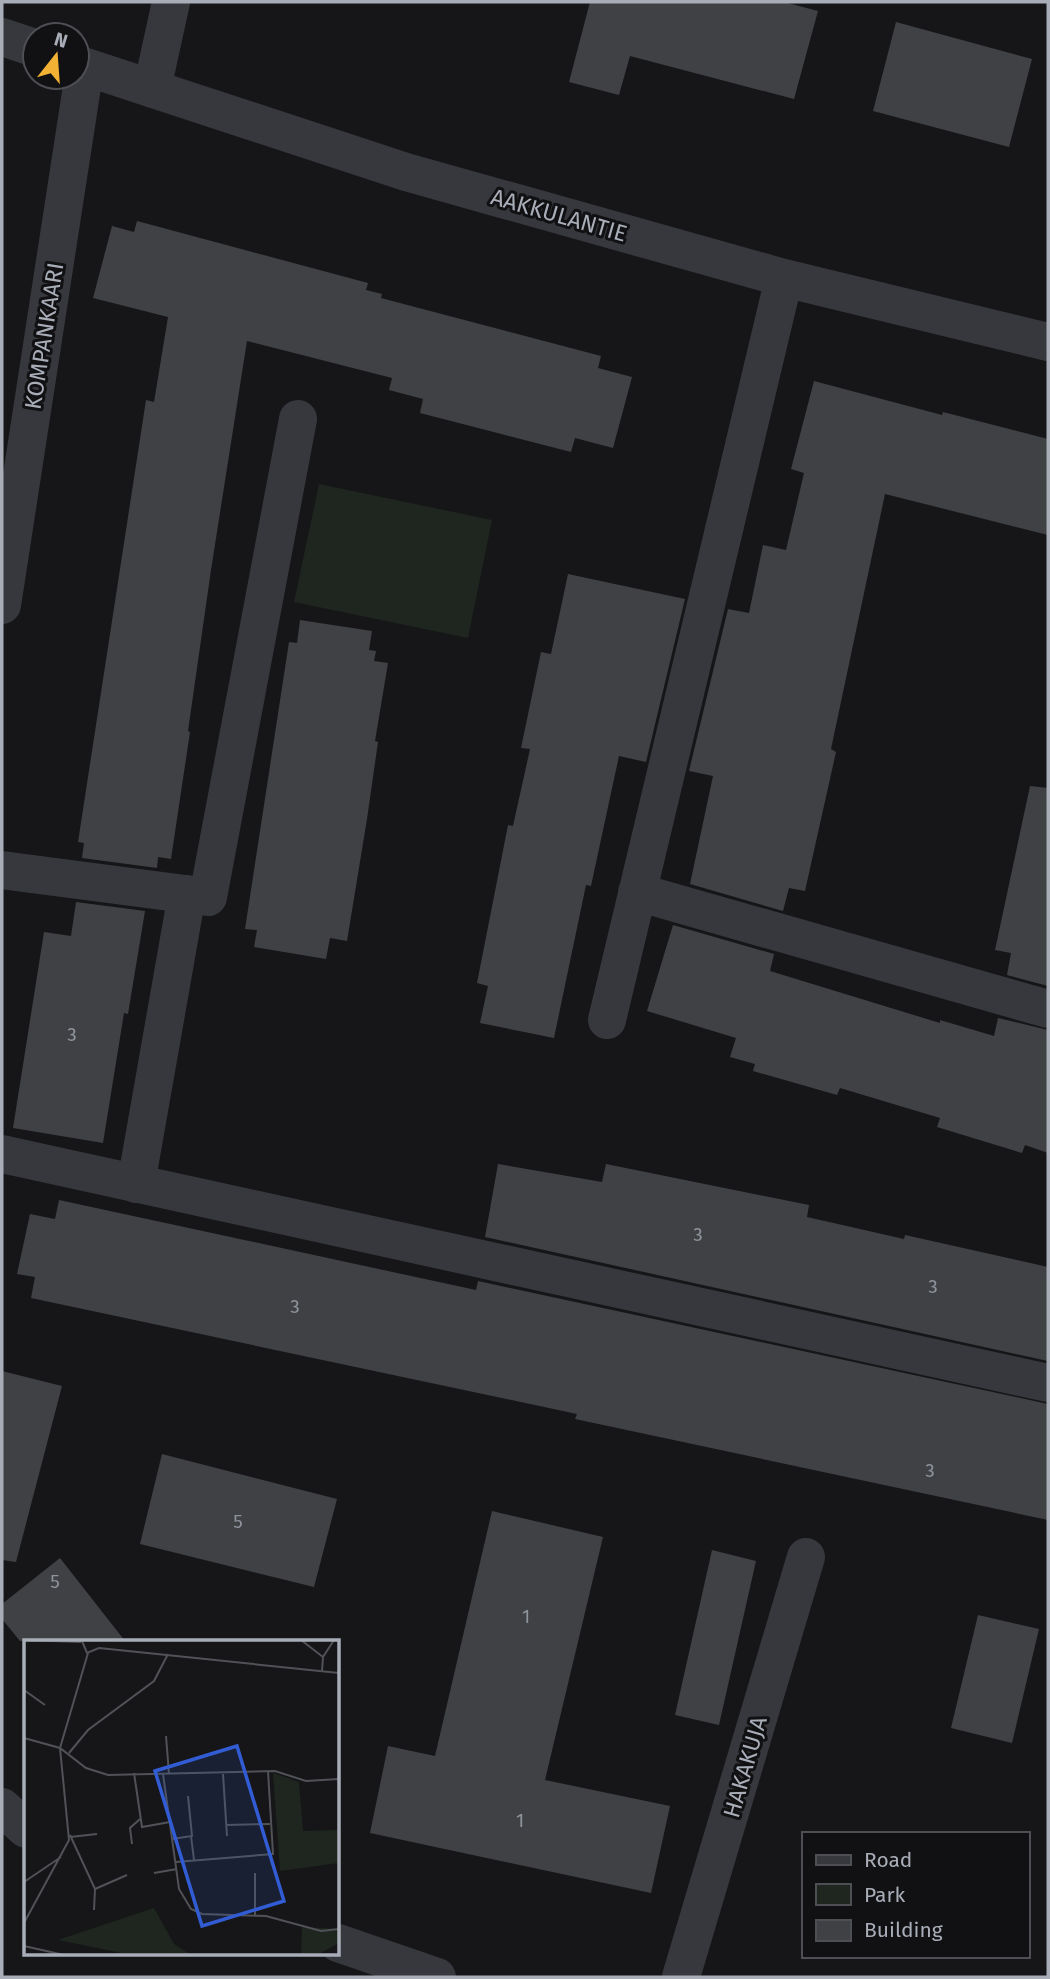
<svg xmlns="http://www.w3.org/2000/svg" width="1050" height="1979" viewBox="0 0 1050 1979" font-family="'Fira Sans',sans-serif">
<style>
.green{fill:#1e261f}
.building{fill:#404145}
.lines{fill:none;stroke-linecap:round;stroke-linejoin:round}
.minor{stroke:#37383d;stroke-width:38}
.labels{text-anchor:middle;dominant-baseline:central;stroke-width:6;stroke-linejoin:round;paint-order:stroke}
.number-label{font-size:19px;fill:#8e929b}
.street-label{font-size:23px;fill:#a8adb8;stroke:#111113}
.inset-road{fill:none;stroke:#505258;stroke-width:2}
.view{fill:#325cd3;fill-opacity:0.15;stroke:#325cd3;stroke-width:3.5}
.inset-edge{fill:none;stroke:#a8adb8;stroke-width:3.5}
</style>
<rect width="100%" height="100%" fill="#161618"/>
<!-- green -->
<path class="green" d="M 319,484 L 492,520 L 468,638 L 294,602 Z"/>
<!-- building -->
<path class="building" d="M 590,2 L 784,2 L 818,11 L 794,99 L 630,56 L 619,95 L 569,82 Z
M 896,22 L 1032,59 L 1009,147 L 873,111 Z
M 137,221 L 368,283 L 366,290 L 382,294 L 381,298 L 601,356 L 598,368 L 632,377 L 613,448 L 575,438 L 571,452 L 420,413 L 423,399 L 389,390 L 392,378 L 247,341 L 211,570 L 188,731 L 190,732 L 171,859 L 158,857 L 157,868 L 82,858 L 84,843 L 78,842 L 146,400 L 154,402 L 168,317 L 93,298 L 112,226 L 134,232 Z
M 814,381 L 942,415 L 943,412 L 1048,439 L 1048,535 L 885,494 L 831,749 L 836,752 L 805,891 L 789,888 L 783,911 L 690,884 L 713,776 L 689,771 L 728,609 L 749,613 L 763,545 L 786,550 L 804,473 L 791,469 Z
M 568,574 L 685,599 L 646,762 L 619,756 L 591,886 L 586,885 L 554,1038 L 480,1023 L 488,986 L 477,983 L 508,825 L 513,826 L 530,749 L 521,748 L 541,652 L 551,654 Z
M 300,620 L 372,631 L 369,650 L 376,651 L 374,661 L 388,663 L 375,741 L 378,742 L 367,819 L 347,941 L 330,938 L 326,959 L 254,947 L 257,930 L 245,929 L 289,642 L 297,643 Z
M 1030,786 L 1048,788 L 1048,986 L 1007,975 L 1011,953 L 995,950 Z
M 76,902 L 145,911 L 128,1014 L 124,1013 L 103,1143 L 13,1128 L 44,932 L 71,936 Z
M 673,925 L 774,954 L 770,971 L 940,1023 L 940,1020 L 994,1036 L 998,1018 L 1048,1030 L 1048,1153 L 1025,1145 L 1022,1153 L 937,1127 L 940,1118 L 840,1088 L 837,1095 L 753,1071 L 755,1064 L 730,1057 L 736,1038 L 647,1011 Z
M 498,1164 L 602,1182 L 606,1164 L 809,1205 L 807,1217 L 904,1239 L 905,1235 L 1048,1267 L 1048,1361 L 485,1237 Z
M 59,1200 L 476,1290 L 478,1281 L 1048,1404 L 1048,1520 L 575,1419 L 577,1414 L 31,1298 L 35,1277 L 17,1274 L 30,1214 L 55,1219 Z
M 2,1371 L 62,1386 L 16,1562 L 2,1560 Z
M 162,1454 L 337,1499 L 314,1587 L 140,1544 Z
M 492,1511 L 603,1537 L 545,1780 L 670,1806 L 651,1893 L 370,1833 L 388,1746 L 435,1756 Z
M 712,1550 L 756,1561 L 719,1725 L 675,1715 Z
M 60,1558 L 125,1641 L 20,1641 L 2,1619 L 2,1604 Z
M 978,1615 L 1039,1629 L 1012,1743 L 951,1728 Z"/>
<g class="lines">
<!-- minor -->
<path class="minor" d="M 2,37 L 35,48
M 77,64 L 406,172 L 784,278 L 1048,342
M 152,89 L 171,2
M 2,605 L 85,67
M 2,870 L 208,897 L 298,419
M 637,892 L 1048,1009
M 607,1020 L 784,278
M 2,1154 L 1048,1383
M 136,1184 L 187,894
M 2,1807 L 26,1829
M 338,1943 L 437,1977
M 681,1977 L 806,1557"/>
</g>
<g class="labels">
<!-- number labels -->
<g class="number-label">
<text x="72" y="1034">3</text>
<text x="698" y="1234">3</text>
<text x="933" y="1286">3</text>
<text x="295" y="1306">3</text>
<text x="930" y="1470">3</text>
<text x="238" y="1521">5</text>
<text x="55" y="1581">5</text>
<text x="526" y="1616">1</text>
<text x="520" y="1820">1</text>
</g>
<!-- street labels -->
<g class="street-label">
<text transform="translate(559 215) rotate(16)">AAKKULANTIE</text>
<text transform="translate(44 336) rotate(-81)">KOMPANKAARI</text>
<text transform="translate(745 1767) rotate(-74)">HAKAKUJA</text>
</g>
</g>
<!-- overview -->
<g transform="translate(24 1640)">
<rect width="315" height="315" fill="#161618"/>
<path d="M 249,133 L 275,142 L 279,191 L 315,190 L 315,223 L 256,231 ZM 130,268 L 150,304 L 167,315 L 107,315 L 34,300 ZM 278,287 L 315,289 L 315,303 L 293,315 L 277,315 Z" fill="#1e261f"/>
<path class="inset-road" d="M 0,0 L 57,2M 277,0 L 299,17M 58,1 L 63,13 L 75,8M 75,8 L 315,33M 298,31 L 299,17 L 310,0M 0,50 L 21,65M 142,96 L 145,134M 0,98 L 36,108 L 62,128 L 84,135 L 251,131 L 282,141 L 315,139M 45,113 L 64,90 L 130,41 L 144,14M 110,133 L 118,187 L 146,182M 139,134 L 155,249 L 167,269 L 178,274 L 242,276 L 297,291 L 315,289M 199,134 L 203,196M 202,185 L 246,184M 46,195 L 71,249 L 70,270M 167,196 L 170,220M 46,197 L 73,194M 148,199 L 168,196 L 164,156M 108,204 L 106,188 L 116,179M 152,222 L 249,214 L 244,131M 130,233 L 153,229M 231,233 L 231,276M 0,242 L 37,217M 71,249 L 103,235M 0,283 L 45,200 L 36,108 L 64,13M 0,306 L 40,315"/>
<path class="view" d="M 213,106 L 260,261 L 178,286 L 131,131 Z"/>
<rect width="315" height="315" class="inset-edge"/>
</g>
<!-- border -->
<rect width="1050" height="1979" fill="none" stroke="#a8adb8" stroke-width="7"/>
<!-- legend -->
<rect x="802" y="1832" width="228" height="126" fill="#111113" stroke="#4d4f55" stroke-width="2"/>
<rect x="816" y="1855" width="35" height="10" fill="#37383d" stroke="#4d4f55" stroke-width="2"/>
<text x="864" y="1867" font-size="21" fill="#a8adb8">Road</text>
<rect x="816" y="1884" width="35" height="21" fill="#1e261f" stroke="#4d4f55" stroke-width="2"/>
<text x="864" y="1902" font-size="21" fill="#a8adb8">Park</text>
<rect x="816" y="1920" width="35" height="21" fill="#404145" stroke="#4d4f55" stroke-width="2"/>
<text x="864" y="1937" font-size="21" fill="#a8adb8">Building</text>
<!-- north arrow -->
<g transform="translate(56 56) rotate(17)"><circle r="33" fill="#111113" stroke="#4d4f55" stroke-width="2"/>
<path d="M0-5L12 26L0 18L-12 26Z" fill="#f2b134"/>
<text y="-10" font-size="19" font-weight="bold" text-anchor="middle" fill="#a8adb8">N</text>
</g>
</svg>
